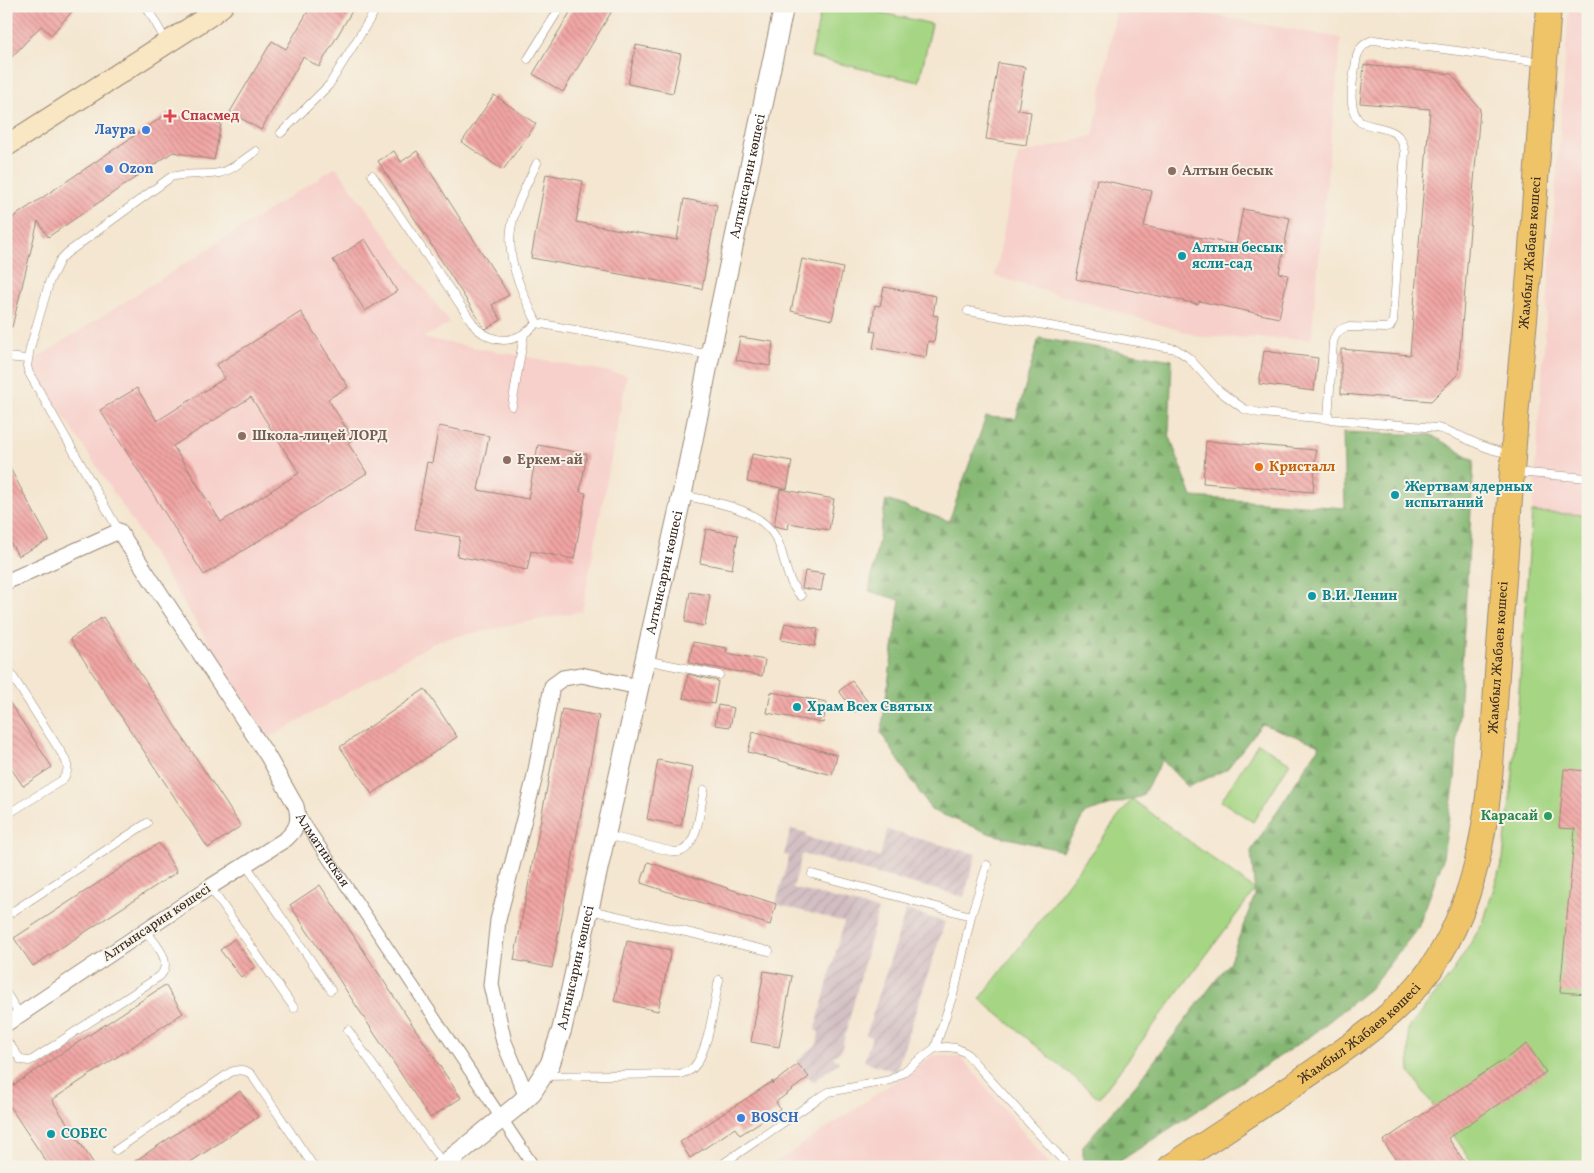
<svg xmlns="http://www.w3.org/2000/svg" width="1594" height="1173" viewBox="0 0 1594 1173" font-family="Vollkorn,serif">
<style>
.built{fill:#f7d0cb}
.industrial{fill:url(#industrial-furrows)}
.green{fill:#a6d684;stroke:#708051}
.forest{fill:url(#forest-firs);stroke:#607048}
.building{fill:url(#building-back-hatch);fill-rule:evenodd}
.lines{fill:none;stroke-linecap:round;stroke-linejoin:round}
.service-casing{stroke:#988877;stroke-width:9}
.pedestrian-casing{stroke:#988877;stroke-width:13}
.minor-casing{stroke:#988877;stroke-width:17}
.tertiary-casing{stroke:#988877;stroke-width:21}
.secondary-casing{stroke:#988877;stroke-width:23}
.primary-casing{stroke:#988877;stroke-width:26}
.service{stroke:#fff;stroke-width:8}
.pedestrian{stroke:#fff;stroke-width:11}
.minor{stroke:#fff;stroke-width:15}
.tertiary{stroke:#fff;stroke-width:19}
.secondary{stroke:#f9e7c3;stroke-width:21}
.primary{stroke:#efc469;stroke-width:24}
.health-dot{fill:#e0444e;stroke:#f7f3e8;stroke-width:2}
.shop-dot{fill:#3f7fe0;stroke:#f7f3e8;stroke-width:2}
.education-dot{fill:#8d6e63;stroke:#f7f3e8;stroke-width:2}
.culture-dot{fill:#0f9aa8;stroke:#f7f3e8;stroke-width:2}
.food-dot{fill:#e8710a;stroke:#f7f3e8;stroke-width:2}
.leisure-dot{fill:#2e9e5b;stroke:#f7f3e8;stroke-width:2}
.labels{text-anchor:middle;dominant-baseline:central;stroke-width:4;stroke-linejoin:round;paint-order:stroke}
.health-label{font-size:14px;font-weight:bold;fill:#be3a42;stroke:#f7f3e8;text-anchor:start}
.shop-label{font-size:14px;font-weight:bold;fill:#366cbe;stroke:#f7f3e8;text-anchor:start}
.education-label{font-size:14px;font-weight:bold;fill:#785e54;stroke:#f7f3e8;text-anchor:start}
.street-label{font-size:14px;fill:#3b2a1e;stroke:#f7f3e8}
.culture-label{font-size:14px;font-weight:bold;fill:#0d838f;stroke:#f7f3e8;text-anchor:start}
.food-label{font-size:14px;font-weight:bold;fill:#c56008;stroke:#f7f3e8;text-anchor:start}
.leisure-label{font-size:14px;font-weight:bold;fill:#27864d;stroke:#f7f3e8;text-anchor:end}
</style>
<defs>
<pattern id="industrial-furrows" width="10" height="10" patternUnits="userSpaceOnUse" patternTransform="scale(1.25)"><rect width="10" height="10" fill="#d2bec2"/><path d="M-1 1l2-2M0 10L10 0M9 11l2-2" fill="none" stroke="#b5a3a6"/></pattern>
<pattern id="forest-firs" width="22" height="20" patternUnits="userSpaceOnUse" patternTransform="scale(1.25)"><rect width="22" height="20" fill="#84b772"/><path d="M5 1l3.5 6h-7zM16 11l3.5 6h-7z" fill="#6d955d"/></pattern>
<pattern id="building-back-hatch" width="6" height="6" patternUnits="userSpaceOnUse" patternTransform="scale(1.25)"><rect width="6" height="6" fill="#f1a5a4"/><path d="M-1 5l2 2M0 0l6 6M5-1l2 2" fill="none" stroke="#c48785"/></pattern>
</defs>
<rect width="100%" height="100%" fill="#f7f3e8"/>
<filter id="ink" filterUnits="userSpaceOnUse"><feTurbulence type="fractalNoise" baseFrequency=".02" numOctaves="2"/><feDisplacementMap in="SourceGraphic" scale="10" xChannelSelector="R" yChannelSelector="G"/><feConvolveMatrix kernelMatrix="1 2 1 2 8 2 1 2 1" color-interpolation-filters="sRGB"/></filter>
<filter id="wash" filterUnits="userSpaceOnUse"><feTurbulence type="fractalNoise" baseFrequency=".0096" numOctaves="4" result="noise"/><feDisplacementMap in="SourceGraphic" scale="20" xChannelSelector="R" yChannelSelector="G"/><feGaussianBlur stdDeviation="1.12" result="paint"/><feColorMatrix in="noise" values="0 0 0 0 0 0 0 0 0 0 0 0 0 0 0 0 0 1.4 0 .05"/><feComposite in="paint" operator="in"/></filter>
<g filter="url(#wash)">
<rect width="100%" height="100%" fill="#f4e6d0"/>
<!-- built -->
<path class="built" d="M 1117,6 L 1159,6 L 1341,38 L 1311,339 L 1202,337 L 995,276 L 1018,155 L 1093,136 Z
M 1569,6 L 1588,6 L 1588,515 L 1532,512 Z
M 336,167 L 450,323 L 423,338 L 627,375 L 582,611 L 439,640 L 269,738 L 125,510 L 29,363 Z
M 934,1055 L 961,1057 L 1052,1167 L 769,1167 Z"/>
<!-- industrial -->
<path class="industrial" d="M 791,829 L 807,833 L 806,837 L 880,857 L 887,830 L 976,854 L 964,897 L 802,854 L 793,888 L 878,910 L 841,1051 L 833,1057 L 839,1062 L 813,1082 L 796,1062 L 817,1044 L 819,1032 L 815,1030 L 844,922 L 776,904 L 789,856 L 784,855 Z
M 906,910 L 945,922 L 896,1072 L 864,1061 L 872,1037 L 866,1035 Z"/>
<!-- green -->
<path class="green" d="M 822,6 L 852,6 L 932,24 L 919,82 L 811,57 Z
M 1532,512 L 1588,515 L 1588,1167 L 1475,1167 L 1410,1072 L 1408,1029 L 1453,972 L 1483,923 L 1503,859 L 1513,774 Z
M 1258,743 L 1290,763 L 1253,822 L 1221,801 Z
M 1132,799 L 1255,890 L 1099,1098 L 980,999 Z"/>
<!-- forest -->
<path class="forest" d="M 1039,338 L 1172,360 L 1169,434 L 1192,497 L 1345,508 L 1343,432 L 1431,435 L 1474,460 L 1455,780 L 1442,862 L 1418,928 L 1369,989 L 1312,1035 L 1111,1167 L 1083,1167 L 1083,1146 L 1142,1077 L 1229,963 L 1255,895 L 1251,851 L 1320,745 L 1262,724 L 1227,769 L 1188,787 L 1162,760 L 1142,796 L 1085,813 L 1063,851 L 991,834 L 931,810 L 881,733 L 900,600 L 869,591 L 886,500 L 949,521 L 986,417 L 1016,419 Z"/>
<g id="blocks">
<!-- building -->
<path class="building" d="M 6,6 L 77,6 L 51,35 L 41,26 L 6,63 Z
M 311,6 L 355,6 L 319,67 L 303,57 L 261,130 L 230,112 L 272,41 L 286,49 Z
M 574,6 L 615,6 L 563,92 L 533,74 Z
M 636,45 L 681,54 L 673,93 L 628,84 Z
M 998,63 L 1025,67 L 1018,110 L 1031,112 L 1026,145 L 986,139 Z
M 1364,65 L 1451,74 L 1480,109 L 1458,374 L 1431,401 L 1341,394 L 1341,349 L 1410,355 L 1430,109 L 1360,103 Z
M 494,95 L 536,124 L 503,170 L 462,142 Z
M 168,113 L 221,124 L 214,160 L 173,152 L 48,237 L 38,221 L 12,327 L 6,326 L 6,222 Z
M 394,151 L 401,162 L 417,151 L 509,295 L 492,305 L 501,320 L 486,329 L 483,326 L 378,161 Z
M 546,174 L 583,181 L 576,222 L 677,240 L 684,199 L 717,205 L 702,289 L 531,258 Z
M 1097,179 L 1152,191 L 1144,226 L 1236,245 L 1243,209 L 1290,218 L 1279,273 L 1288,275 L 1279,318 L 1199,301 L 1198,304 L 1076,279 Z
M 365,239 L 397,291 L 365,311 L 333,260 Z
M 802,259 L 843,268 L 832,320 L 791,311 Z
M 884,287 L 936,296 L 933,315 L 938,316 L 934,342 L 928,341 L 926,357 L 873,348 L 876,332 L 871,331 L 875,305 L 880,306 Z
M 301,312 L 348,387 L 328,399 L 353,439 L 348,443 L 367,473 L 204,575 L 100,410 L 137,388 L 157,421 L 225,378 L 216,365 ZM 251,397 L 299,473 L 221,522 L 173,446 Z
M 740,337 L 773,342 L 770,366 L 736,360 Z
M 1264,351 L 1318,358 L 1314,391 L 1259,384 Z
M 439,426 L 489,436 L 478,490 L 528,499 L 538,445 L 587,454 L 580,492 L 586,493 L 574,559 L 531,551 L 527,570 L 457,556 L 460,537 L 415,529 L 427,462 L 432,463 Z
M 1206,441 L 1316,450 L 1313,492 L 1203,483 Z
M 752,454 L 792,461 L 787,489 L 747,482 Z
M 6,461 L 49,540 L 18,556 L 6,534 Z
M 780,489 L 834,499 L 829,530 L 789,523 L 788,529 L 774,526 Z
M 706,529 L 738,535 L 732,569 L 700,563 Z
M 805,571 L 824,574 L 821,591 L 802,588 Z
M 690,592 L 710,595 L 705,626 L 685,622 Z
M 103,617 L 241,826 L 208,848 L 70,639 Z
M 785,623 L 818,629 L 815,646 L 781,640 Z
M 693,642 L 727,648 L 726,653 L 765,660 L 762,676 L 689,663 Z
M 688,674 L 718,681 L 714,704 L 683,698 Z
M 852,681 L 868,702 L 855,712 L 839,691 Z
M 425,689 L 457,737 L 372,794 L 340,747 Z
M 771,692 L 827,702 L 823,723 L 767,713 Z
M 6,697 L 52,767 L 23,786 L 6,761 Z
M 718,705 L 734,708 L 730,727 L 715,725 Z
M 562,709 L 599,716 L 552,968 L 514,960 Z
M 753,732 L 837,755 L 832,775 L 748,752 Z
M 658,760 L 693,767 L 681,826 L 647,819 Z
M 1564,769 L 1588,771 L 1588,994 L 1560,992 L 1575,829 L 1559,828 Z
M 159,843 L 177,872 L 33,966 L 14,938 Z
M 648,862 L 776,904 L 770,925 L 641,883 Z
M 320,885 L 461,1098 L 430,1118 L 290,905 Z
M 234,939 L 255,967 L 241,977 L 220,950 Z
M 627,941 L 671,950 L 658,1011 L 614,1001 Z
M 764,971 L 792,976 L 779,1047 L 751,1042 Z
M 165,985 L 183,1013 L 52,1100 L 96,1167 L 50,1167 L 6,1101 L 6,1090 Z
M 1527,1044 L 1546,1072 L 1448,1138 L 1468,1167 L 1401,1167 L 1383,1141 Z
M 798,1064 L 809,1077 L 776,1102 L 780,1109 L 740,1135 L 735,1128 L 690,1158 L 680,1142 L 773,1081 L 772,1084 Z
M 240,1091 L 258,1117 L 183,1167 L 126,1167 Z"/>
</g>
</g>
<g filter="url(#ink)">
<use href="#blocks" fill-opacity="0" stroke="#988877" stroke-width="1"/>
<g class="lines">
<defs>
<path id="service" d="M 146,6 L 166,41
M 528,59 L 561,6
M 281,133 L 329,85 L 378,6
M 537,163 C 529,180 519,197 514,216 C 502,254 521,290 537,323 L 710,355
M 372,175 L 476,328 C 498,347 518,342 537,323
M 968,311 L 1176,349 L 1189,358 L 1218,390 L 1244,409 L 1260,413 L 1328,419
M 6,357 L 27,359
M 512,406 L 524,334
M 1511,453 C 1483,451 1463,434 1437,428 L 1328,419 L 1333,342 C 1335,334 1339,329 1347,327 L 1386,328 L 1390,327 L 1393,321 L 1405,152 C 1400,124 1380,131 1360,122 C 1345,106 1354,76 1357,56 C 1360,47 1365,42 1374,40 L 1541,62
M 1514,472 L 1588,478
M 682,495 C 717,503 767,508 780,547 C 786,565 787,582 801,596
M 119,531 L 29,373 L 27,366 L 30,348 L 50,280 L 60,260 L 67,253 L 171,177 C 187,172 203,176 219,173 C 232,171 245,158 256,151
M 645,660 L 719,675
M 6,666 L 64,757 C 69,767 69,773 61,781 L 6,815
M 606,835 L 674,852 C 698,855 700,807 704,790
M 246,865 L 331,990
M 812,874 L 971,916
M 210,887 L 294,1008
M 590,910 L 769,951
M 6,916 L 147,823
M 6,993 L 20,1015
M 348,1030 L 444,1165
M 6,1040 L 21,1060 L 29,1061 L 32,1060 L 160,976 C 174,961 155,944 146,931
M 935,1048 L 956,985 L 971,916 L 987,865
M 544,1076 L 679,1074 C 684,1073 689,1072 693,1068 C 709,1052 714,1002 719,980
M 116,1150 L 231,1072 C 239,1069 245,1069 251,1074 L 314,1167
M 724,1163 L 816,1100 L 829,1092 L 890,1080 L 902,1073 L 935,1048 L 946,1047 L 956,1048 L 966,1053 L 1069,1167"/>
<g id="pedestrian">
<path id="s1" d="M 299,815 L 534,1167"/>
</g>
<path id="minor" d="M 6,582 L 119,531 L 267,755 L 296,806 C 300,821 297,829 286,839 L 210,887 L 6,1024
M 527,1097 L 504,1042 L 491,985 L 498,920 L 534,780 L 552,686 L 563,678 L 581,675 L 639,687"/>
<g id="tertiary">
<path id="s2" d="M 441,1167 L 517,1106 L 532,1092 L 550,1064 L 562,1029 L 682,495 L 710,355 L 784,6"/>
</g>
<path id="secondary" d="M 6,146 L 209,16 L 222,6"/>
<g id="primary">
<path id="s3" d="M 1170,1167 C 1214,1138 1258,1109 1301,1080 C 1347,1048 1397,1016 1430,970 C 1491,883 1490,775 1497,674 C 1502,602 1507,530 1513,458 C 1517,392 1525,327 1530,261 C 1537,176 1542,91 1549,6"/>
</g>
</defs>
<!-- service casing -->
<use href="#service" class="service-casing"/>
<!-- pedestrian casing -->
<use href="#pedestrian" class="pedestrian-casing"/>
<!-- minor casing -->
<use href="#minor" class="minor-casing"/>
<!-- tertiary casing -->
<use href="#tertiary" class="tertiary-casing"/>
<!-- secondary casing -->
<use href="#secondary" class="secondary-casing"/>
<!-- primary casing -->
<use href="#primary" class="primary-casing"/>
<!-- service -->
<use href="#service" class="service"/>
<!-- pedestrian -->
<use href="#pedestrian" class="pedestrian"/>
<!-- minor -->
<use href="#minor" class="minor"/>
<!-- tertiary -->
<use href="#tertiary" class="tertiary"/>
<!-- secondary -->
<use href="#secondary" class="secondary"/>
<!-- primary -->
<use href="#primary" class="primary"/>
</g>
</g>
<!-- markers -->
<path class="health-dot" d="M167.5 108.5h5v5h5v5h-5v5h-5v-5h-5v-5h5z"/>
<g class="shop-dot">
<circle cx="146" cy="130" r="5"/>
<circle cx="109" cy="169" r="5"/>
<circle cx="741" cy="1118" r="5"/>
</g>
<g class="education-dot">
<circle cx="1172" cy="171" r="5"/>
<circle cx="242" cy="436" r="5"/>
<circle cx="507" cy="460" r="5"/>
</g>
<g class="culture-dot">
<circle cx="1182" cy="256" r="5"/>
<circle cx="1395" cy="495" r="5"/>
<circle cx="1312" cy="596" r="5"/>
<circle cx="797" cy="707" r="5"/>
<circle cx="51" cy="1134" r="5"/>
</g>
<circle class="food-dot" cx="1259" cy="467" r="5"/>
<circle class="leisure-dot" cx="1548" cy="816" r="5"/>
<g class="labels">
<!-- health labels -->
<g class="health-label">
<text x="181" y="116">Спасмед</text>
</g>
<!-- shop labels -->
<g class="shop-label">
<text x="136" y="130" text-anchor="end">Лаура</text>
<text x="119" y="169">Ozon</text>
<text x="751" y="1118">BOSCH</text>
</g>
<!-- education labels -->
<g class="education-label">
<text x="1182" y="171">Алтын бесык</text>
<text x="252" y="436">Школа-лицей ЛОРД</text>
<text x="517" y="460">Еркем-ай</text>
</g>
<!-- street labels -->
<g class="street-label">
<text stroke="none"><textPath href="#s2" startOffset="1061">Алтынсарин көшесі</textPath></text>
<text stroke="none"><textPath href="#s3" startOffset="1058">Жамбыл Жабаев көшесі</textPath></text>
<text stroke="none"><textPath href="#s2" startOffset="656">Алтынсарин көшесі</textPath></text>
<text stroke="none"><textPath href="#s3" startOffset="652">Жамбыл Жабаев көшесі</textPath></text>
<text stroke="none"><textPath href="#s1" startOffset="42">Алматинская</textPath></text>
<text transform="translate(157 923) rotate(-34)">Алтынсарин көшесі</text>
<text stroke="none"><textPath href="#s2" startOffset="251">Алтынсарин көшесі</textPath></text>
<text stroke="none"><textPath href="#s3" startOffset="232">Жамбыл Жабаев көшесі</textPath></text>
</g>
<!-- culture labels -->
<g class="culture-label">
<text x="1192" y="248">Алтын бесык<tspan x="1192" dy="16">ясли-сад</tspan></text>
<text x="1405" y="487">Жертвам ядерных<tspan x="1405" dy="16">испытаний</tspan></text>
<text x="1322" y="596">В.И. Ленин</text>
<text x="807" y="707">Храм Всех Святых</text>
<text x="61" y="1134">СОБЕС</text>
</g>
<!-- food labels -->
<g class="food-label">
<text x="1269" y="467">Кристалл</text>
</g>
<!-- leisure labels -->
<g class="leisure-label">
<text x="1538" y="816">Карасай</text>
</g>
</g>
<!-- margin -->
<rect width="1594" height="1173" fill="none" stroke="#f7f3e8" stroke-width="25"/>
</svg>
